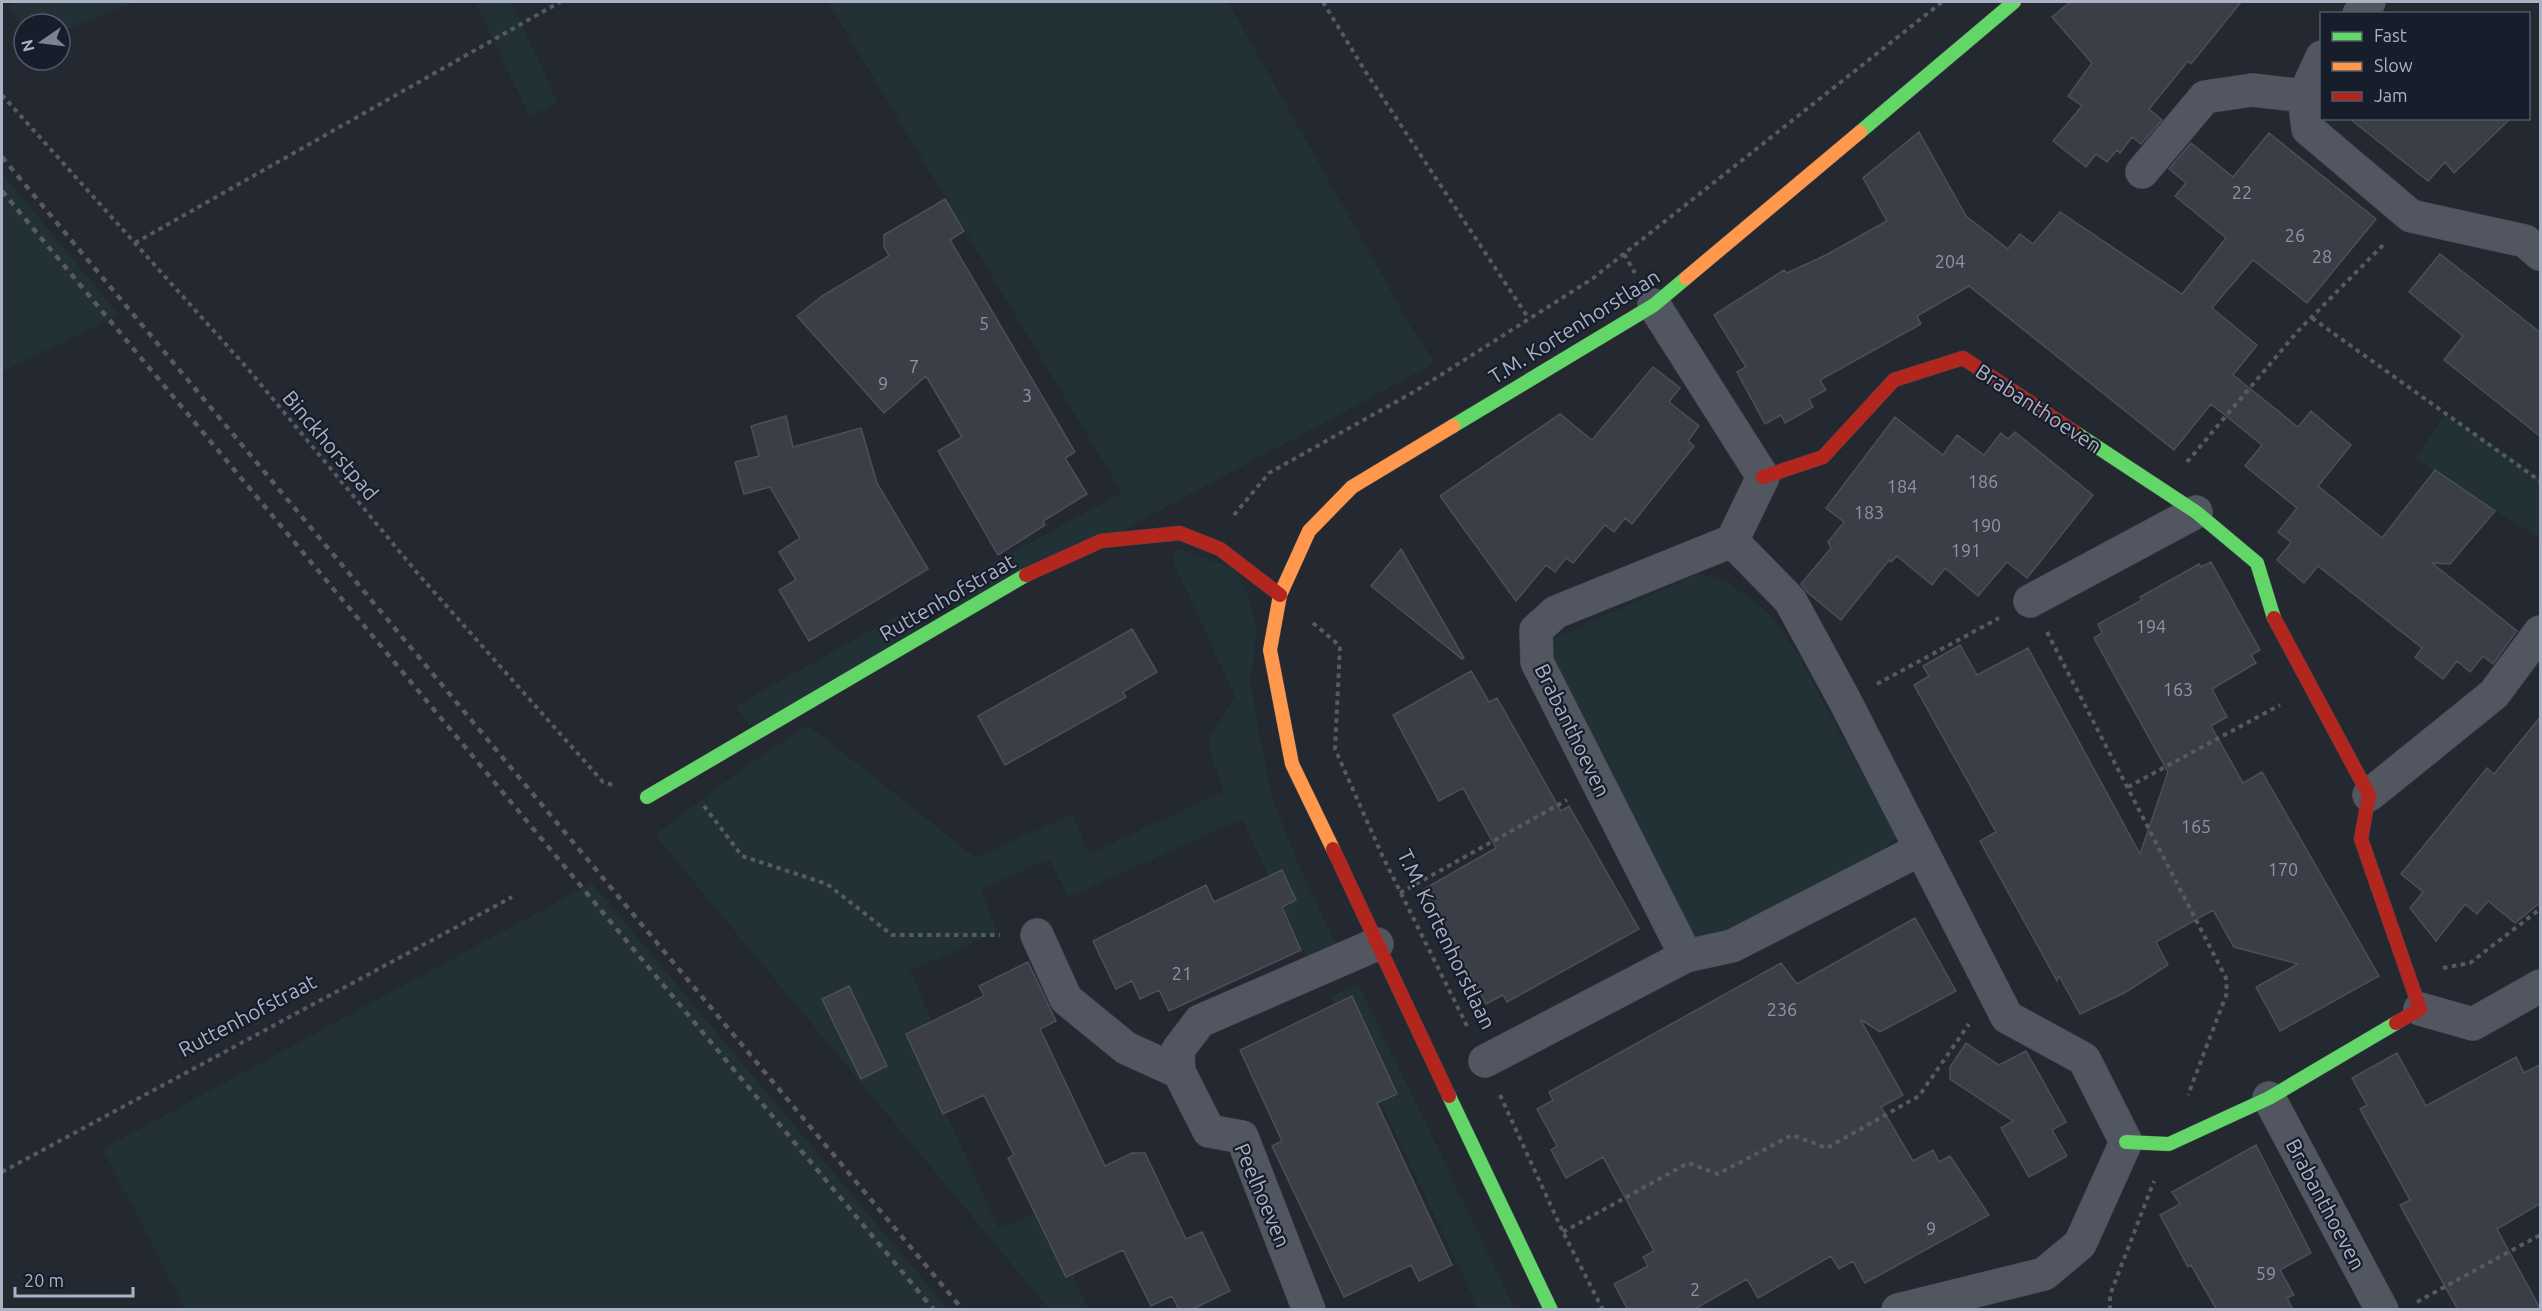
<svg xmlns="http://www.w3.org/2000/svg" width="2542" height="1311" viewBox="0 0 2542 1311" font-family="Ubuntu,sans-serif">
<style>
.green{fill:#213136}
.building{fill:#3b3e47;stroke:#4b4f59;stroke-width:1.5}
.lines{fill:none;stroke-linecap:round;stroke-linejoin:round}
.street-casing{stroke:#404249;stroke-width:34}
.fast-casing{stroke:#404249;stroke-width:15}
.slow-casing{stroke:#404249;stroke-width:15}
.jam-casing{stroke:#404249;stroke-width:15}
.path{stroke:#565a63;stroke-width:4;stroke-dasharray:4.5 4.5;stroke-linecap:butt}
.street{stroke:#525660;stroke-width:33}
.fast{stroke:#63d668;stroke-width:14}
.slow{stroke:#ff974d;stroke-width:14}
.jam{stroke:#b3261e;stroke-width:14}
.rail{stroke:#575a62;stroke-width:4.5;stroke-dasharray:6 6;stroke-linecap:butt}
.labels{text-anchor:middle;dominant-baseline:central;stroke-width:4.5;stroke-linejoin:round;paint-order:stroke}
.number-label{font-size:18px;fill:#8f95a5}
.street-label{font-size:21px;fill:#abb2c4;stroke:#171d2b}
</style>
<rect width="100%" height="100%" fill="#242830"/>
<!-- green -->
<path class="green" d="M 14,2 L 135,2 L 60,32 L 60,24 L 24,24 L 24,30 L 8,8 Z
M 475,2 L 511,2 L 558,103 L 530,116 Z
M 828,2 L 1228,2 L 1414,332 L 1435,363 L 961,617 L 945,589 L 1122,493 Z
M 2,173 L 119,315 L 2,372 Z
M 2445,415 L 2540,476 L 2540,539 L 2415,458 Z
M 1176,548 L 1235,569 L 1251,603 L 1257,630 L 1250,684 L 1271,793 L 1296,859 L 1340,953 L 1311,967 L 1242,819 L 1069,897 L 1049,859 L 981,889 L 997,932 L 910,971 L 961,1086 L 938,1097 L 999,1228 L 1044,1210 L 1088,1309 L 1049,1309 L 655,835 L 751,763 L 808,725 L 976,858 L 1072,814 L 1089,854 L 1224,791 L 1209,750 L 1210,737 L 1235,696 L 1172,559 Z
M 1697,574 L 1726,581 L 1768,612 L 1795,649 L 1896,837 L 1878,857 L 1686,950 L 1548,680 L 1549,641 Z
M 911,608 L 925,636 L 750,726 L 736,706 Z
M 592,883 L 948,1309 L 185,1309 L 103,1149 Z
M 1359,985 L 1515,1309 L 1479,1309 L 1330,996 Z"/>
<!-- building -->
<path class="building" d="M 2070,2 L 2241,2 L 2191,64 L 2188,61 L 2149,109 L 2162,120 L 2141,144 L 2132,137 L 2120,153 L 2117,150 L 2107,162 L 2096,154 L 2086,167 L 2053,141 L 2082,106 L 2068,96 L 2092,63 L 2052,17 Z
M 2349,118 L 2511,118 L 2454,173 L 2445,162 L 2428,181 Z
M 1919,132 L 1966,216 L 2008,249 L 2020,234 L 2033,244 L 2060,212 L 2182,294 L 2226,238 L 2175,196 L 2186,183 L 2169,169 L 2191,143 L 2233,177 L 2269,133 L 2376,219 L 2307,303 L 2253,260 L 2212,308 L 2257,345 L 2233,375 L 2298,427 L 2311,411 L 2351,445 L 2318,486 L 2382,538 L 2435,470 L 2495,511 L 2450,564 L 2432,563 L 2517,631 L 2493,664 L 2483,656 L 2470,672 L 2457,661 L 2443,679 L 2415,657 L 2422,648 L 2318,566 L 2304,583 L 2277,560 L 2291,542 L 2278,532 L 2297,508 L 2245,466 L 2262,445 L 2211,404 L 2174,450 L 1969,286 L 1917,316 L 1921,324 L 1820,380 L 1826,390 L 1809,399 L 1813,407 L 1785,423 L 1781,415 L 1765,424 L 1737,372 L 1746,367 L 1714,315 L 1784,270 L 1787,273 L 1826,255 L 1887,221 L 1863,178 Z
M 945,199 L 964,231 L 950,240 L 1075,452 L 1065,458 L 1087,494 L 1043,521 L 1045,525 L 998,555 L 938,451 L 962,437 L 926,376 L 884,413 L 797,316 L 822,296 L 889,256 L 884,247 L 884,235 Z
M 2440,254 L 2541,333 L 2541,437 L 2444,360 L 2463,336 L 2409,292 Z
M 1653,367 L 1680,388 L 1669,402 L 1699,426 L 1688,441 L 1694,446 L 1632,524 L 1625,518 L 1614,532 L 1605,525 L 1573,563 L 1566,558 L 1555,572 L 1546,565 L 1516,601 L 1440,496 L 1560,414 L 1592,440 Z
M 786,416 L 793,447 L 861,428 L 877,483 L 928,569 L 809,641 L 779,590 L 796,580 L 779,552 L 800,538 L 770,487 L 744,494 L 735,462 L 759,456 L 751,426 Z
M 1895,417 L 1943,455 L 1957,435 L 1984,455 L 2001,433 L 2008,439 L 2015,432 L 2093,495 L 2027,578 L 2007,562 L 1978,596 L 1945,568 L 1932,585 L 1897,556 L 1891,562 L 1889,560 L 1841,620 L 1808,593 L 1801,584 L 1831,548 L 1828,542 L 1844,522 L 1826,508 Z
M 1401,549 L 1464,658 L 1462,659 L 1371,586 Z
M 2211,562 L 2260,650 L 2251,655 L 2256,663 L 2212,689 L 2227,717 L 2211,726 L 2243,783 L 2262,772 L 2379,976 L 2280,1031 L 2256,987 L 2298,964 L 2234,947 L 2213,910 L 2156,942 L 2168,965 L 2126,992 L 2080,1014 L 2059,976 L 2057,981 L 1980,841 L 1996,832 L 1914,685 L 1929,676 L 1923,666 L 1960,645 L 1977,675 L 2028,648 L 2140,854 L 2168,772 L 2094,638 L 2102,633 L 2098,624 L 2142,600 L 2140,597 L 2199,564 L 2201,567 Z
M 1132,629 L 1157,672 L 1123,692 L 1126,697 L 1005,765 L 978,716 Z
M 1471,671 L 1489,702 L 1497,698 L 1561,811 L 1569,806 L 1639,929 L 1507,1002 L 1503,995 L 1486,1004 L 1424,889 L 1496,848 L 1463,788 L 1439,801 L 1393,715 Z
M 2541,716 L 2541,902 L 2515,923 L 2488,901 L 2477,914 L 2465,904 L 2436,941 L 2410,908 L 2423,892 L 2401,874 L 2487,768 L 2494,774 Z
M 1282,870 L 1296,900 L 1282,907 L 1301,950 L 1169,1011 L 1159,990 L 1140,999 L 1132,981 L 1116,989 L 1093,941 L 1206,885 L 1214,902 Z
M 1915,918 L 1956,991 L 1880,1032 L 1860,1019 L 1903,1095 L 1881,1107 L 1913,1161 L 1933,1150 L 1939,1162 L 1950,1156 L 1989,1215 L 1865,1283 L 1853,1261 L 1839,1269 L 1831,1256 L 1758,1298 L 1747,1279 L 1693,1310 L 1628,1310 L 1614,1284 L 1648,1266 L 1643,1257 L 1654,1251 L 1603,1157 L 1566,1178 L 1551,1150 L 1557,1146 L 1537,1109 L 1553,1100 L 1549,1092 L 1781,963 L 1797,984 Z
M 1028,962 L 1056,1021 L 1040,1029 L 1105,1166 L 1132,1153 L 1145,1153 L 1186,1239 L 1202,1232 L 1230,1291 L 1191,1310 L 1179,1310 L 1172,1296 L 1151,1306 L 1123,1250 L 1066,1277 L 1008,1158 L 1014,1155 L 984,1095 L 943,1114 L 906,1034 L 984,996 L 979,986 Z
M 849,986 L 887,1066 L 861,1079 L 822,999 Z
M 1352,996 L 1397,1094 L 1377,1103 L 1452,1265 L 1419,1281 L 1411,1265 L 1344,1297 L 1272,1146 L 1282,1141 L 1240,1050 Z
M 1966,1043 L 1999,1065 L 2026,1051 L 2066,1122 L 2052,1130 L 2067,1156 L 2029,1177 L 2001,1128 L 2013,1121 L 1950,1079 L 1950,1067 Z
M 2397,1053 L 2426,1106 L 2516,1057 L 2524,1073 L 2541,1064 L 2541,1203 L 2497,1229 L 2541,1310 L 2458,1310 L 2400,1205 L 2410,1200 L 2360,1109 L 2367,1105 L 2352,1078 Z
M 2256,1145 L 2311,1253 L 2280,1270 L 2294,1295 L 2287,1298 L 2293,1310 L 2217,1310 L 2191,1265 L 2188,1267 L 2160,1215 L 2180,1204 L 2172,1192 Z"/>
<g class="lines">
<defs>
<path id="street" d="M 2359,14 L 2369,2
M 2304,96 L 2322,57
M 2142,172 L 2205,97 L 2252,90 L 2304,96 L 2308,129 L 2411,216 L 2525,241 L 2540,254
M 1654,305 L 1763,477 L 1732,541 L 1790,600 L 1845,701 L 2007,1017 L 2084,1059 L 2126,1142 L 2080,1244 L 2044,1274 L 1898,1310
M 2030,601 L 2196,512
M 2369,795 L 2494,694 L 2540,632
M 1037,935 L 1066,999 L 1126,1048 L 1179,1072 L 1209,1131 L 1242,1137 L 1309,1310
M 1686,956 L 1537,662 L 1536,630 L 1556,612 L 1732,541
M 2420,1009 L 2473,1024 L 2540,986
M 1485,1061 L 1686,956 L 1732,946 L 1921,849
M 1179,1072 L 1178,1050 L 1200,1021 L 1377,944
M 2269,1098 L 2382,1310"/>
<path id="fast" d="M 1860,132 L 2014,2
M 1453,426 L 1654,305 L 1686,278
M 2076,433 L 2196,512 L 2257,563 L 2274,618
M 647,797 L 1026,575
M 1449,1096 L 1551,1310
M 2126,1142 L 2169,1144 L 2269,1098 L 2396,1023"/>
<path id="slow" d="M 1686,278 L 1860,132
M 1333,849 L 1292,764 L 1270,650 L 1280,595 L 1309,531 L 1352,487 L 1453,426"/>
<path id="jam" d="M 1763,477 L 1823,457 L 1894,380 L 1963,358 L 2076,433
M 1026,575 L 1101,541 L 1180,533 L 1220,549 L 1280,595
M 2274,618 L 2369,795 L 2361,839 L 2420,1009 L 2396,1023
M 1333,849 L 1449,1096"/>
</defs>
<!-- street casing -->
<use href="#street" class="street-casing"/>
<!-- fast casing -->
<use href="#fast" class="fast-casing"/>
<!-- slow casing -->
<use href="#slow" class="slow-casing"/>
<!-- jam casing -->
<use href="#jam" class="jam-casing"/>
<!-- path -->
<path class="path" d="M 1323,2 L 1367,74 L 1529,319
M 2,95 L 248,369 L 419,575 L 603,782 L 613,785
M 135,243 L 560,2
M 1624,254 L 1635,273
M 2312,318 L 2540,481
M 2187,462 L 2298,331 L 2385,243
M 1234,515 L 1269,473 L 1417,390 L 1592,279 L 1942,2
M 1313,623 L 1340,646 L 1335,749 L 1382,855 L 1468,1028
M 2047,632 L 2226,978 L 2227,993 L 2188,1095
M 1877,684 L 1999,618
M 2128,787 L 2280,705
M 704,806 L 742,856 L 827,884 L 892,935 L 1000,935
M 1400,893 L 1567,800
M 2443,968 L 2470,963 L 2540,909
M 1500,1095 L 1563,1232 L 1603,1310
M 2,1172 L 512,897
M 1563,1232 L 1688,1163 L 1718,1174 L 1792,1135 L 1827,1148 L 1919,1096 L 1969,1024
M 2417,1302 L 2540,1235
M 2110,1310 L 2110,1295 L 2154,1181"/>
<!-- street -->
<use href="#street" class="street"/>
<!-- fast -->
<use href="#fast" class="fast"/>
<!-- slow -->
<use href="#slow" class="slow"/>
<!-- jam -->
<use href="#jam" class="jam"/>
<!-- rail -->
<path class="rail" d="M 2,157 L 963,1310
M 2,191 L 934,1310"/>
</g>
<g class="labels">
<!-- number labels -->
<g class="number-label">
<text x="2242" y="192">22</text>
<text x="2295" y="235">26</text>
<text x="2322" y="256">28</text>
<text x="1950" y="261">204</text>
<text x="984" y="323">5</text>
<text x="914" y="366">7</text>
<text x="883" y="383">9</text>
<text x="1027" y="395">3</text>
<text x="1983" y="481">186</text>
<text x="1902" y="486">184</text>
<text x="1869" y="512">183</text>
<text x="1986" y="525">190</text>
<text x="1966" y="550">191</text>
<text x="2151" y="626">194</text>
<text x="2178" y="689">163</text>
<text x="2196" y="826">165</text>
<text x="2283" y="869">170</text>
<text x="1182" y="973">21</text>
<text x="1782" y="1009">236</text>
<text x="1931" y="1228">9</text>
<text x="2266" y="1273">59</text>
<text x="1695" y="1289">2</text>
</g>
<!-- street labels -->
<g class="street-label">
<text transform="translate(1574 326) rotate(-32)">T.M. Kortenhorstlaan</text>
<text transform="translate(2039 408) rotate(33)">Brabanthoeven</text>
<text transform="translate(331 445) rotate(50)">Binckhorstpad</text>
<text transform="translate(947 597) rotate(-30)">Ruttenhofstraat</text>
<text transform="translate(1573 730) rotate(64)">Brabanthoeven</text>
<text transform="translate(1447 939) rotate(64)">T.M. Kortenhorstlaan</text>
<text transform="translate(247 1015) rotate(-28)">Ruttenhofstraat</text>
<text transform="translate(1263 1195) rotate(67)">Peelhoeven</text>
<text transform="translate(2326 1204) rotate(62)">Brabanthoeven</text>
</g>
</g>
<!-- border -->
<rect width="2542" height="1311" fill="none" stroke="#abb2c4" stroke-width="6"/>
<!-- legend -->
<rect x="2320" y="12" width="210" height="108" fill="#171d2b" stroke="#525968" stroke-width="1.5"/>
<rect x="2332" y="32" width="30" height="9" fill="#63d668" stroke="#525968" stroke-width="1.5"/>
<text x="2374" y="42" font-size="18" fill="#abb2c4">Fast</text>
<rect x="2332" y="62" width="30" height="9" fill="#ff974d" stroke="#525968" stroke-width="1.5"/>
<text x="2374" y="72" font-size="18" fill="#abb2c4">Slow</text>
<rect x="2332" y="92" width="30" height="9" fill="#b3261e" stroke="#525968" stroke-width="1.5"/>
<text x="2374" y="102" font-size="18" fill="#abb2c4">Jam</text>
<!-- north arrow -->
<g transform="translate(42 42) rotate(256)"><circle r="28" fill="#171d2b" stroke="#525968" stroke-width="1.5"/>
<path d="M0-4.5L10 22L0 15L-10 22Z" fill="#7c8290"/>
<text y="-9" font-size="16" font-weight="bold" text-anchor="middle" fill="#abb2c4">N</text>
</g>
<!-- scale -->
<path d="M15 1287v9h118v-9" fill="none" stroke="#abb2c4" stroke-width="3"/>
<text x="24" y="1287" font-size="18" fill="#abb2c4" stroke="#171d2b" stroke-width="4.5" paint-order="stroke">20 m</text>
</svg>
